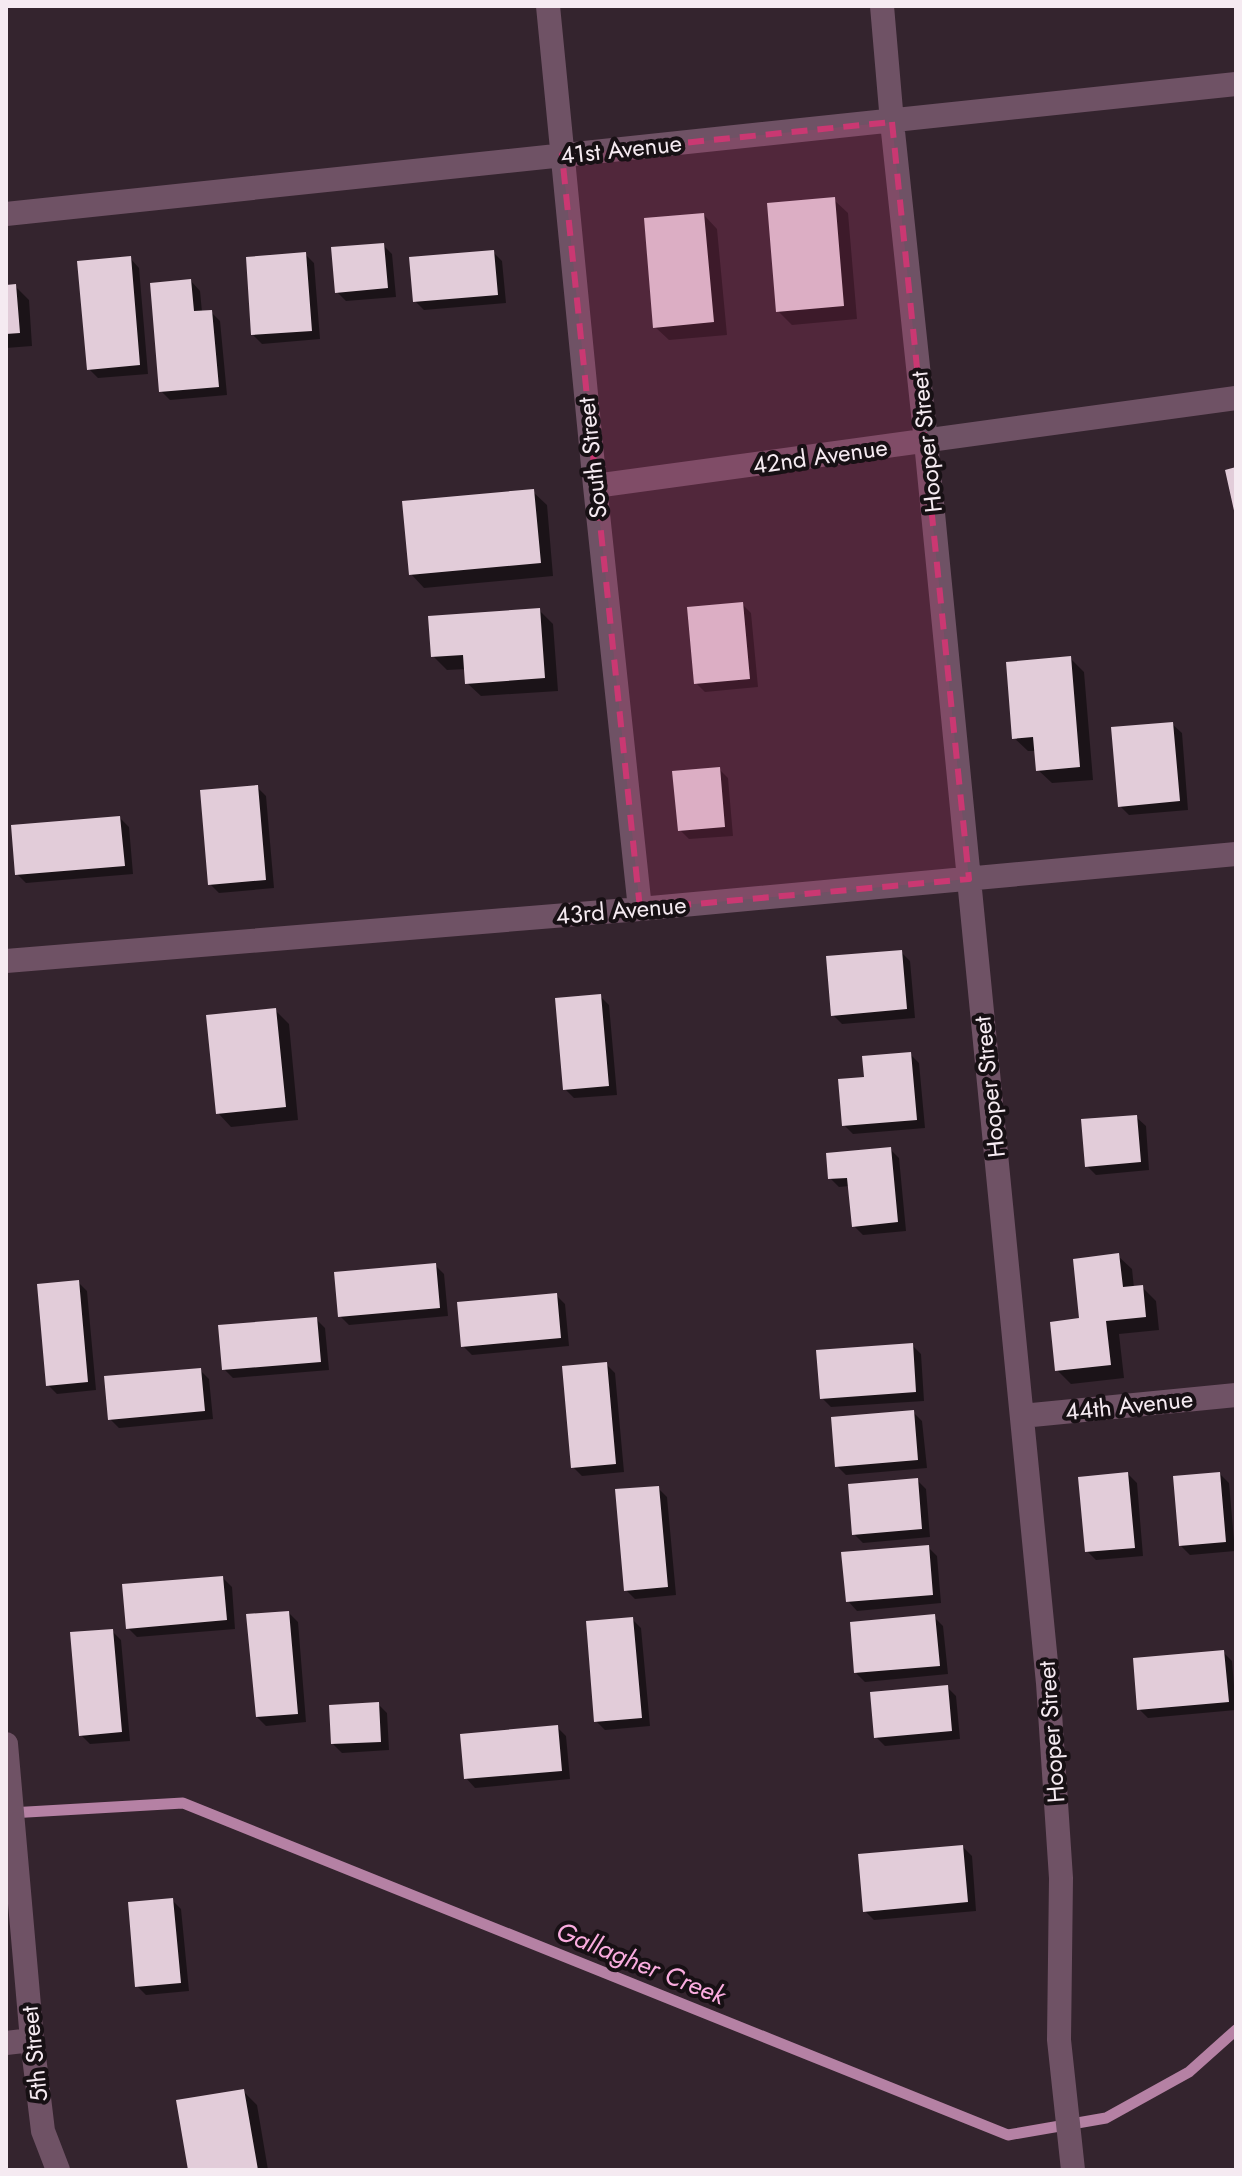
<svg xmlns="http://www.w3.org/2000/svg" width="1242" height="2176" viewBox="0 0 1242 2176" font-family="Jost,sans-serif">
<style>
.shadow{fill:#0007}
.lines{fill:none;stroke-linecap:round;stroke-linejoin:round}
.stream{stroke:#b581a4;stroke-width:11}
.building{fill:#e2ccd9}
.minor{stroke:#6f5265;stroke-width:24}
.tertiary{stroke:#6f5265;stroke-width:24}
.marked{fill:#ca3872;fill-opacity:0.2;stroke:#ca3872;stroke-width:6;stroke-dasharray:16 10;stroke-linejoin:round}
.labels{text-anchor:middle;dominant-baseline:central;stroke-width:8;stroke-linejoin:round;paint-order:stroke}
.street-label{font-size:24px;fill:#f5eaf1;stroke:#171014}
.water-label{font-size:26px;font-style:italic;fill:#faacdf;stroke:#171014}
</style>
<rect width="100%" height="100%" fill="#34242e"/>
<!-- shadow -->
<path class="shadow" d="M 834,200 L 848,213 L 857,319 L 792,325 L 778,311 Z
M 704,215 L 717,229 L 727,335 L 669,340 L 655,327 Z
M 383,245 L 392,254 L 396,297 L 346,301 L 337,292 Z
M 493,252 L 502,261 L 506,303 L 424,310 L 415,301 Z
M 305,254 L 314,263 L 320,339 L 262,344 L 253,335 Z
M 130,258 L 139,268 L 148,374 L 98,378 L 89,369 Z
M 191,281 L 200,291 L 202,312 L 211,312 L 220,321 L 227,395 L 170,400 L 161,391 Z
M 15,286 L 29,300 L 32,346 L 6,348 L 6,287 Z
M 533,492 L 547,505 L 553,576 L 424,588 L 411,574 Z
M 742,604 L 751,613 L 758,687 L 705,692 L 696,683 Z
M 539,610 L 553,624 L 558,691 L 481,696 L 467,683 L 466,669 L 447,670 L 433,656 Z
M 1070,658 L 1084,672 L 1093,780 L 1052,783 L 1038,770 L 1036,751 L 1028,751 L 1014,738 Z
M 1172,724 L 1182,733 L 1188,810 L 1129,815 L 1120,806 Z
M 719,769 L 728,778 L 733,836 L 689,839 L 680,830 Z
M 257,787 L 266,796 L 274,888 L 219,893 L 210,884 Z
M 120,818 L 129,827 L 133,874 L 26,883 L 17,874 Z
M 901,952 L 910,961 L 915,1018 L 842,1024 L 833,1015 Z
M 600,996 L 609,1005 L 617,1095 L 574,1098 L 565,1089 Z
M 275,1010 L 289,1024 L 298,1120 L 231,1127 L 218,1113 Z
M 910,1054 L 919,1063 L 925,1128 L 853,1134 L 844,1125 Z
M 1136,1117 L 1146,1126 L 1149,1170 L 1096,1175 L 1087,1166 Z
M 890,1149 L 899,1158 L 906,1231 L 863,1235 L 854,1226 L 850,1186 L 839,1187 L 830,1178 Z
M 1118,1256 L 1132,1269 L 1134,1288 L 1142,1287 L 1156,1301 L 1159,1330 L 1119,1334 L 1124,1378 L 1071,1384 L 1057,1370 L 1081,1320 Z
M 435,1265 L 444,1274 L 448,1316 L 349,1325 L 340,1316 Z
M 78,1282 L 87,1291 L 96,1390 L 57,1394 L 48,1385 Z
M 556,1295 L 565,1304 L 569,1346 L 472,1355 L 463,1346 Z
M 316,1319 L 325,1328 L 329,1370 L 233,1378 L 224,1369 Z
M 912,1345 L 921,1354 L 924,1401 L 831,1407 L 822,1398 Z
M 606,1364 L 615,1373 L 624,1472 L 582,1476 L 573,1467 Z
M 200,1370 L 209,1379 L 213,1419 L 119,1428 L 110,1419 Z
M 913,1412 L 922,1421 L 927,1468 L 846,1475 L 837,1466 Z
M 1128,1474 L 1137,1483 L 1143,1556 L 1096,1560 L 1087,1551 Z
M 1220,1474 L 1229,1483 L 1235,1551 L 1190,1555 L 1181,1546 Z
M 917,1480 L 926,1489 L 930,1537 L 863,1543 L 854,1534 Z
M 658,1488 L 667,1497 L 676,1595 L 635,1599 L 626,1590 Z
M 928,1547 L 937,1556 L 941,1603 L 857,1611 L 848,1601 Z
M 223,1578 L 232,1587 L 235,1629 L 137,1637 L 128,1628 Z
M 289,1613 L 298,1622 L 306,1722 L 266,1726 L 257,1717 Z
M 934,1617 L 943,1626 L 948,1674 L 865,1682 L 856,1673 Z
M 632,1619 L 641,1628 L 650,1726 L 605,1730 L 596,1721 Z
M 112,1631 L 121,1640 L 130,1741 L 90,1744 L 81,1735 Z
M 1223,1652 L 1232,1661 L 1236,1710 L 1148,1718 L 1139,1709 Z
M 947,1687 L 956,1696 L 960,1739 L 885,1746 L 876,1737 Z
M 378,1704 L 387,1713 L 389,1750 L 342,1753 L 333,1744 Z
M 557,1727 L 566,1736 L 570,1779 L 475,1788 L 466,1778 Z
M 963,1847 L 972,1856 L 976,1911 L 874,1920 L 865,1911 Z
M 172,1900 L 181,1909 L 189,1991 L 146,1995 L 137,1986 Z
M 243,2091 L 257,2105 L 268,2170 L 190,2170 Z"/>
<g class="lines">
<!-- stream -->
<path class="stream" d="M 10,1813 L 183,1803 L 1008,2135 L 1106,2118 L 1189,2072 L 1236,2030"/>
</g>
<!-- building -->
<path class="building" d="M 835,197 L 844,306 L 776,312 L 767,203 Z
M 704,213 L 714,322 L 653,328 L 644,218 Z
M 384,243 L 388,288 L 335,293 L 331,247 Z
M 494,250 L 498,295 L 413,302 L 409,257 Z
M 306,252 L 312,331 L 251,335 L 246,257 Z
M 131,256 L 140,365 L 87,370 L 77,261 Z
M 191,279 L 194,311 L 212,310 L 219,387 L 159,392 L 150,283 Z
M 16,284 L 20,333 L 6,334 L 6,285 Z
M 1236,467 L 1236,515 L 1235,515 L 1225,470 Z
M 534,489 L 541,563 L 409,575 L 402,501 Z
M 743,602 L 750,679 L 694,684 L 687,607 Z
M 540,608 L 545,678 L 465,684 L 463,655 L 431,657 L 428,616 Z
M 1071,656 L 1080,767 L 1036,771 L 1033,737 L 1012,739 L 1006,662 Z
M 1173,722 L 1180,801 L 1118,807 L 1111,727 Z
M 720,767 L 725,827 L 678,831 L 672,771 Z
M 258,785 L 266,880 L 208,885 L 200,790 Z
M 120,816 L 125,866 L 15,875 L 11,825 Z
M 902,950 L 907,1009 L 831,1016 L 826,956 Z
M 601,994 L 609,1086 L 563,1090 L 555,998 Z
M 276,1008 L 286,1107 L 216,1114 L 206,1015 Z
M 911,1052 L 917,1120 L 842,1126 L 838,1079 L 864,1077 L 862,1056 Z
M 1137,1115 L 1141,1162 L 1085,1167 L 1081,1119 Z
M 891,1147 L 898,1222 L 852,1227 L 847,1178 L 828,1179 L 826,1153 Z
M 1119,1253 L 1123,1287 L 1143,1285 L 1146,1317 L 1106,1321 L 1111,1365 L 1055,1371 L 1050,1322 L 1079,1318 L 1073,1259 Z
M 436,1263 L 440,1308 L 338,1317 L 334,1272 Z
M 79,1280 L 88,1382 L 46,1386 L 37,1284 Z
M 557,1293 L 561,1338 L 461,1347 L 457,1302 Z
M 317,1317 L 321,1362 L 222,1370 L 218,1325 Z
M 913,1343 L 916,1392 L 820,1399 L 816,1350 Z
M 607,1362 L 616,1464 L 571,1468 L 562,1366 Z
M 201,1368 L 205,1411 L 108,1420 L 104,1376 Z
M 914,1410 L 918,1460 L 835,1467 L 831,1417 Z
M 1128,1472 L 1135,1548 L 1085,1552 L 1078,1477 Z
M 1220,1472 L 1226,1542 L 1179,1546 L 1173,1476 Z
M 918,1478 L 922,1529 L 852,1535 L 848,1484 Z
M 659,1486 L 668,1587 L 624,1591 L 615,1489 Z
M 929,1545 L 933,1595 L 846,1602 L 841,1552 Z
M 223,1576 L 227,1620 L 126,1629 L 122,1584 Z
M 289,1611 L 298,1714 L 256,1717 L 246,1614 Z
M 935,1614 L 940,1666 L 854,1673 L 850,1622 Z
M 633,1617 L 642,1718 L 594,1722 L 586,1621 Z
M 113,1629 L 122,1732 L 79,1736 L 70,1632 Z
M 1224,1650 L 1229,1702 L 1137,1710 L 1133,1658 Z
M 948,1685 L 952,1731 L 874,1738 L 870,1692 Z
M 379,1702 L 381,1742 L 331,1744 L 329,1705 Z
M 558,1725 L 562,1771 L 464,1779 L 460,1734 Z
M 963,1845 L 968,1902 L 863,1912 L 858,1854 Z
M 173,1898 L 181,1983 L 135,1987 L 128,1902 Z
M 244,2089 L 258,2170 L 188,2170 L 176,2100 Z"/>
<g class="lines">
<!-- minor -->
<path class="minor" d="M 548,6 L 595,486 L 640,909
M 882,6 L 892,122 L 926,442 L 1048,1683 L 1061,1878 L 1059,2040 L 1073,2170
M 6,214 L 1236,84
M 595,486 L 1236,398
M 6,961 L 640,909 L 1236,854
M 1022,1416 L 1236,1395"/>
<!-- tertiary -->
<path class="tertiary" d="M 6,1744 L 32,2040 L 43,2131 L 58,2170
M 6,2043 L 32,2040"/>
</g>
<!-- marked area -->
<path class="marked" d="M 892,122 L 969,879 L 640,909 L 562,155 Z"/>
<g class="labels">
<!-- street labels -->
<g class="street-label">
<text transform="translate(621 149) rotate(-6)">41st Avenue</text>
<text transform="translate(926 442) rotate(-96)">Hooper Street</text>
<text transform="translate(820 456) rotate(-8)">42nd Avenue</text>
<text transform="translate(592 458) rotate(-96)">South Street</text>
<text transform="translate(621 910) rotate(-5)">43rd Avenue</text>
<text transform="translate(989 1087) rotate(-96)">Hooper Street</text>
<text transform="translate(1129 1405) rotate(-6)">44th Avenue</text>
<text transform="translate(1051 1732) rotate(-94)">Hooper Street</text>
<text transform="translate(34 2054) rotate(-96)">5th Street</text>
</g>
<!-- water labels -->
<g class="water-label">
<text transform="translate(641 1963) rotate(22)">Gallagher Creek</text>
</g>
</g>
<!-- border -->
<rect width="1242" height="2176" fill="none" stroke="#f5eaf1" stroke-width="16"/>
</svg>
